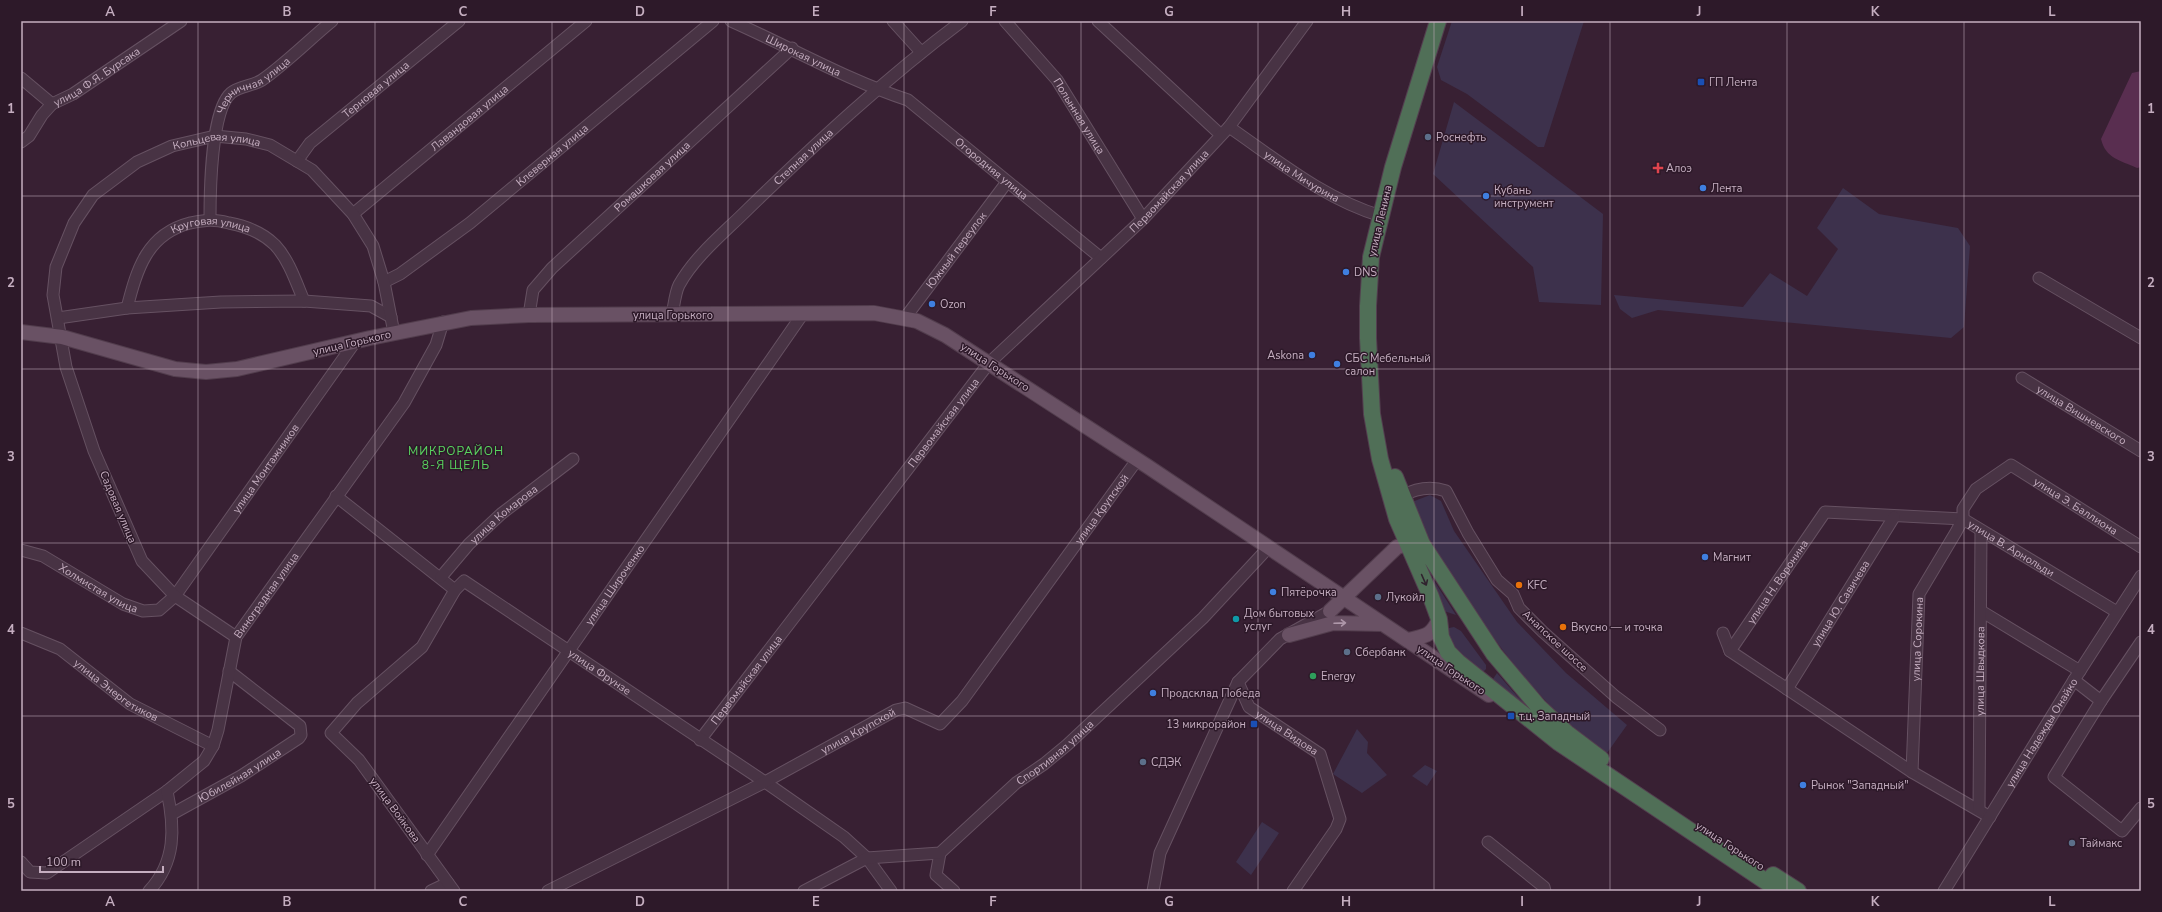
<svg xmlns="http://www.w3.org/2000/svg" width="2162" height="912" viewBox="0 0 2162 912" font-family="'Nunito Sans',sans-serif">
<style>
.green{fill:#3d314c}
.water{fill:#592e50}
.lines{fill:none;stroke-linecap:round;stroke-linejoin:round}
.minor-casing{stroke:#665162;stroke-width:13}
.major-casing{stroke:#523d4d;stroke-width:16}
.highway-casing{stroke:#533e4f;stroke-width:18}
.minor{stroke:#483344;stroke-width:11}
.major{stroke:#695164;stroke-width:14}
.highway{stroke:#506f57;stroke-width:16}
.oneway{stroke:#30222e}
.oneway2{stroke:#ae97a9}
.grid{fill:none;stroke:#c5aec0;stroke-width:1;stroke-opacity:0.55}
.transit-dot{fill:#1a4fb4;stroke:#2d1929;stroke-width:1.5}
.service-dot{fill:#5c6f8a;stroke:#2d1929;stroke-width:1.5}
.health-dot{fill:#e0444e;stroke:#2d1929;stroke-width:1.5}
.shop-dot{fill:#3f7fe0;stroke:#2d1929;stroke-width:1.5}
.food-dot{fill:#e8710a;stroke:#2d1929;stroke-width:1.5}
.culture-dot{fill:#0f9aa8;stroke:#2d1929;stroke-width:1.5}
.leisure-dot{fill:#2e9e5b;stroke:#2d1929;stroke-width:1.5}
.labels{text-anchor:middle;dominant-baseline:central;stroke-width:3;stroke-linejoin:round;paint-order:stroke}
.street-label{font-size:11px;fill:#c5aec0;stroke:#2d1929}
.poi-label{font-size:11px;fill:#c5aec0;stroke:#2d1929;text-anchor:start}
.neighbourhood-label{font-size:12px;letter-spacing:1px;fill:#59d45f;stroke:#2d1929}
.neatline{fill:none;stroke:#c5aec0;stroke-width:1.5}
.grid-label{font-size:13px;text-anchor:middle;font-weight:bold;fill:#c5aec0}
</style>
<rect width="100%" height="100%" fill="#382033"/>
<!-- green -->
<path class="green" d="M 1452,21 L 1584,21 L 1544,147 L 1538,147 L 1467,94 L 1441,80 L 1437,67 Z
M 1454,102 L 1603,214 L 1601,305 L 1539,302 L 1533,267 L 1433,174 Z
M 1843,188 L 1879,214 L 1958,228 L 1970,246 L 1964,327 L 1951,338 L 1658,310 L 1632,318 L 1620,309 L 1614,295 L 1743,307 L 1770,273 L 1807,296 L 1838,249 L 1817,228 Z
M 1430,495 L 1441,501 L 1454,531 L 1517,622 L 1566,673 L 1627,725 L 1607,753 C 1548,713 1505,657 1466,597 C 1453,577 1439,558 1427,538 C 1421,527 1417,514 1412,502 Z
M 1415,545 L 1431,576 L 1456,615 L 1444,611 L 1441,599 L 1427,575 Z
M 1454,627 L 1461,631 L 1486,665 L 1486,669 L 1482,673 L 1458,655 L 1446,632 L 1449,628 Z
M 1497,673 L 1517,696 L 1543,718 L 1541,720 L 1491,682 Z
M 1357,729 L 1368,742 L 1367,753 L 1387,775 L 1362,793 L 1333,774 Z
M 1425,765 L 1437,771 L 1427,786 L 1412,776 Z
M 1262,822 L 1279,833 L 1251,875 L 1236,862 Z"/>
<!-- water -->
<path class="water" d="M 2141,71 L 2141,167 L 2137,168 C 2120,160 2106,159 2101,139 L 2132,73 Z"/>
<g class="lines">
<defs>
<g id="minor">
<path id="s1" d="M 731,21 C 790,47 847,80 908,100 L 1101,258"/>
<path d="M 893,21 L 921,52"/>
<path id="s2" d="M 1005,21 L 1057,80 L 1143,219"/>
<path d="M 1098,21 L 1221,135"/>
<path d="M 21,78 L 52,104"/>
<path id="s3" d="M 1229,127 C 1277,160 1324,199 1381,216"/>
<path id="s4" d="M 21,142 L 29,136 L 42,115 L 52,104 L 73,94 L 181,21"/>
<path id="s5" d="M 297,161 L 310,143 L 459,21"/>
<path id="s6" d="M 353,214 L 586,21"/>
<path id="s7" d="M 210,218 C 210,193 211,110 231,93 C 239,86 253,86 262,80 C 285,64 310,39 332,21"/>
<path d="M 2039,278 L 2141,338"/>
<path id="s8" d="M 384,282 L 400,274 L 470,223 L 713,21"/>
<path id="s9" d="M 127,308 C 137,269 147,234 190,223 C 207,220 212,219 229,223 C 245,226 263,233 275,245 C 289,260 296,282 304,301"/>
<path id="s10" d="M 529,315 L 533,290 L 552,268 L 792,48"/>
<path id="s11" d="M 672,315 C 674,306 675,293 679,285 C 695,256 724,233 748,209 C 816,143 886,78 962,21"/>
<path d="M 58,318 L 127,308 L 221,302 L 304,301 L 371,306 L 391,317"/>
<path id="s12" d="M 905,318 L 1007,182"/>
<path id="s13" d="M 2022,378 L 2141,451"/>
<path d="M 336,496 L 455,590"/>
<path d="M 1402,496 C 1415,489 1431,486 1446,491 L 1468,533 L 1497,580 L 1513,594 L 1519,608 L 1543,632 L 1616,697 L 1660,730"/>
<path id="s14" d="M 21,550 L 43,556 L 123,604 L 143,611 L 159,610 L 175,596 L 355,342"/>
<path id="s15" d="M 441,577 L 469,544 L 501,514 L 573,459"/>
<path d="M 1981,611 L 2080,671"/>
<path id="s16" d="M 21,633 L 60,649 L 130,704 L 213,746"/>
<path d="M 1723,633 L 1730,651 L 1912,772 L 1990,817"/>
<path id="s17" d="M 236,637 L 175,596 L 142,561 L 94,451 L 66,367 L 53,295 L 56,267 L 74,223 L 93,195 L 137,162 L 172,146 L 215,136 L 246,139 L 270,145 L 312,170 L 353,214 L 373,246 L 384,282 L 394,333"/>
<path id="s18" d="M 1730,651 L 1825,512 L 1963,519 L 2117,612"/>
<path d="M 2074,680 L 2101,701 L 2054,777 L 2122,831 L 2141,808"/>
<path id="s19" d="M 1238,682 L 1249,707 L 1320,754 L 1340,819 L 1336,829 L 1293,891"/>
<path id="s20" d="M 1787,689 L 1894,517"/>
<path d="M 2101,701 L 2141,642"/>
<path id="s21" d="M 700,740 L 989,363 L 1143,219 L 1229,127 L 1307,21"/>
<path id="s22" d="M 1912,772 L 1919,594 L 1956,532 L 1963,519 L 1963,509 L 1976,489 L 2011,465 L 2141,547"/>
<path id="s23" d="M 1979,810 L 1981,531"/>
<path id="s24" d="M 172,814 L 241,776 L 299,738 L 301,735 L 300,726 L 229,671"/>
<path d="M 1488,842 L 1544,887 L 1545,891"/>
<path d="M 940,853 L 936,875 L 954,891"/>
<path id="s25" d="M 427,855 L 802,315"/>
<path id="s26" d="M 21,862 L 30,872 L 47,873 L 167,791 L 204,761 L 213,746 L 218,730 L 236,637 L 404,403 L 436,345 L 443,322"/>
<path d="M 149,891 C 176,862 175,828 167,791"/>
<path d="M 431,891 L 448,883"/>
<path id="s27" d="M 454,891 L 359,760 L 331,733 L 357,703 L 422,647 L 455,590 L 464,581 L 765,782 L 844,837 L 867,858 L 891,891"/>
<path id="s28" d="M 548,891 L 765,782 L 896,710 L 905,708 L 940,724 L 962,701 L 1137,460"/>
<path id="s29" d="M 804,891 L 867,858 L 940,853 L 1016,783 L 1044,764 L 1067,745 L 1203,618 L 1269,547"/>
<path d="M 1153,891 L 1160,853 L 1238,682 L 1280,639 L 1330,611"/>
<path id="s30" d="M 1944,891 L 2074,680 L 2141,576"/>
</g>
<path id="major" d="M 21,332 L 62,337 L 175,369 L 206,372 L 237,369 L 370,338 L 471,318 L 529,315 L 874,313 L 917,321 L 945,335 L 1147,466 L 1489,695
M 1330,611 L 1397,547 L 1408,544 L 1417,547
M 1289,635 L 1333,623 L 1383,624
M 1408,640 C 1425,636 1432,636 1439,619"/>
<path id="highway" d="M 1438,21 L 1393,167 L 1371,257 L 1368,306 L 1368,338 L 1372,414 L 1380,459 L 1397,519 L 1431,597 L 1439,619 L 1441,637 L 1448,652 L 1458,662 L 1558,742 L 1780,891
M 1395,477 L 1422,544 L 1494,654 L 1538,706 L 1568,734 L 1601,759
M 1773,875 L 1798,891"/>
</defs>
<!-- minor casing -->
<use href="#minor" class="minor-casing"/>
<!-- major casing -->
<use href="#major" class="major-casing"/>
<!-- highway casing -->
<use href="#highway" class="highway-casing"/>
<!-- minor -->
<use href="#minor" class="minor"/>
<!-- major -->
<use href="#major" class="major"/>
<!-- highway -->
<use href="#highway" class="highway"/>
</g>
<!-- one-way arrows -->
<defs><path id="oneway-shaft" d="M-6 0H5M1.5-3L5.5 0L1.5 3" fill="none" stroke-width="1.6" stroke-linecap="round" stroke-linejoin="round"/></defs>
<use class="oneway" href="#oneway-shaft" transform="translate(1424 580) rotate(66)"/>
<use class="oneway2" href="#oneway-shaft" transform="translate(1340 623) rotate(-2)"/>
<!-- grid -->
<path class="grid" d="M 198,21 L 198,891M 375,21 L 375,891M 552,21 L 552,891M 728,21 L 728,891M 904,21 L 904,891M 1081,21 L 1081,891M 1258,21 L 1258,891M 1434,21 L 1434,891M 1610,21 L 1610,891M 1787,21 L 1787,891M 1964,21 L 1964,891M 21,196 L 2141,196M 21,369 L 2141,369M 21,543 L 2141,543M 21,716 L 2141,716"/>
<!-- markers -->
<g class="transit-dot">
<rect x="1697" y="78" width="8" height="8" rx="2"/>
<rect x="1507" y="712" width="8" height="8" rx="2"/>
<rect x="1250" y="720" width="8" height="8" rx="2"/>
</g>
<g class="service-dot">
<circle cx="1428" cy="137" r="4"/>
<circle cx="1378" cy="597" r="4"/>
<circle cx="1347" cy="652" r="4"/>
<circle cx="1143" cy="762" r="4"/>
<circle cx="2072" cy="843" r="4"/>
</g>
<path class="health-dot" d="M1656 162h4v4h4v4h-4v4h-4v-4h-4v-4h4z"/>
<g class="shop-dot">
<circle cx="1703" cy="188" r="4"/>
<circle cx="1486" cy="196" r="4"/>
<circle cx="1346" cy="272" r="4"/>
<circle cx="932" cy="304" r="4"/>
<circle cx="1312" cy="355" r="4"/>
<circle cx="1337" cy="364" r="4"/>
<circle cx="1705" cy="557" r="4"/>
<circle cx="1273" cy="592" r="4"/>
<circle cx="1153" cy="693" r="4"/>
<circle cx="1803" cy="785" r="4"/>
</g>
<g class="food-dot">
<circle cx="1519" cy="585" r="4"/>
<circle cx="1563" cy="627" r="4"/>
</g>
<circle class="culture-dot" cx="1236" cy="619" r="4"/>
<circle class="leisure-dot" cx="1313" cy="676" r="4"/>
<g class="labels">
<!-- street labels -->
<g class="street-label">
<text stroke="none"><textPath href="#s1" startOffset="80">Широкая улица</textPath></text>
<text stroke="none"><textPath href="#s4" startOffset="102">улица Ф.Я. Бурсака</textPath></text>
<text stroke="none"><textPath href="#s7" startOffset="151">Черничная улица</textPath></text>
<text stroke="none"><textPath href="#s5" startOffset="107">Терновая улица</textPath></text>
<text stroke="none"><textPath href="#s2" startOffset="121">Полынная улица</textPath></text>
<text stroke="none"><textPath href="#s6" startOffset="151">Лавандовая улица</textPath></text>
<text stroke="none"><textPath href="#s17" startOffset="652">Кольцевая улица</textPath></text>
<text stroke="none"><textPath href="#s8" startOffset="211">Клеверная улица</textPath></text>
<text stroke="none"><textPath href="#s11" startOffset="210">Степная улица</textPath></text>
<text stroke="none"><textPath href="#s1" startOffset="302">Огородняя улица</textPath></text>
<text stroke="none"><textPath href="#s3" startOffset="88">улица Мичурина</textPath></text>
<text stroke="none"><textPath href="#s10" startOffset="190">Ромашковая улица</textPath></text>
<text stroke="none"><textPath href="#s21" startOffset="724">Первомайская улица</textPath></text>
<text transform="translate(1380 221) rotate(-77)">улица Ленина</text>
<text stroke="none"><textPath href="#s9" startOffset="133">Круговая улица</textPath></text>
<text stroke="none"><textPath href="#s12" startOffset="85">Южный переулок</textPath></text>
<text x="673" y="315">улица Горького</text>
<text transform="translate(352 343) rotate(-13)">улица Горького</text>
<text transform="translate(995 367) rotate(33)">улица Горького</text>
<text stroke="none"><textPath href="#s13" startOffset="70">улица Вишневского</textPath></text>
<text stroke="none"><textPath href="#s21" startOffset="400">Первомайская улица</textPath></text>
<text stroke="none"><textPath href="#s14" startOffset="331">улица Монтажников</textPath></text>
<text stroke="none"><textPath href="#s22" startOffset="418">улица Э. Баллиона</textPath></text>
<text transform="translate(118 507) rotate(67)">Садовая улица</text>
<text stroke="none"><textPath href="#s28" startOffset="709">улица Крупской</textPath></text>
<text stroke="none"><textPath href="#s15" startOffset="89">улица Комарова</textPath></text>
<text stroke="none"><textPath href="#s18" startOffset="363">улица В. Арнольди</textPath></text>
<text stroke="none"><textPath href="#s18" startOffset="84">улица Н. Воронина</textPath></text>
<text stroke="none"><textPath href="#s25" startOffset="329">улица Широченко</textPath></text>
<text stroke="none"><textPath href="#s14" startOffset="87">Холмистая улица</textPath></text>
<text stroke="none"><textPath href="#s26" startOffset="404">Виноградная улица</textPath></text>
<text stroke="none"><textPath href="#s20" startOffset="101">улица Ю. Савичева</textPath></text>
<text stroke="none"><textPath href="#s22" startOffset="133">улица Сорокина</textPath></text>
<text transform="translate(1555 641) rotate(43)">Анапское шоссе</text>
<text transform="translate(1451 670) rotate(34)">улица Горького</text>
<text stroke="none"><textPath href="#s27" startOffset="568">улица Фрунзе</textPath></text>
<text stroke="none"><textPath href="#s23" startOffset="139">улица Швыдкова</textPath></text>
<text stroke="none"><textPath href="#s21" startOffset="76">Первомайская улица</textPath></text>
<text stroke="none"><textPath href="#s16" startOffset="112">улица Энергетиков</textPath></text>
<text stroke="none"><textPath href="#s28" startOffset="349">улица Крупской</textPath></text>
<text stroke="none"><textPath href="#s19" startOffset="73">улица Видова</textPath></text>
<text stroke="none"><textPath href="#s30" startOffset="186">улица Надежды Онайко</textPath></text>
<text stroke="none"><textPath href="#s29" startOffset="297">Спортивная улица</textPath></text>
<text stroke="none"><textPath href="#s24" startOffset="78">Юбилейная улица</textPath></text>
<text transform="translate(395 810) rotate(54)">улица Войкова</text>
<text transform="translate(1730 846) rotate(33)">улица Горького</text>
</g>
<!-- poi labels -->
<g class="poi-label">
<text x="1709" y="82">ГП Лента</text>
<text x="1436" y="137">Роснефть</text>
<text x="1666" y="168">Алоэ</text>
<text x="1711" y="188">Лента</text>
<text x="1494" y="190">Кубань<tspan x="1494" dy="13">инструмент</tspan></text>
<text x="1354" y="272">DNS</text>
<text x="940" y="304">Ozon</text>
<text x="1304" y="355" text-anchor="end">Askona</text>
<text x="1345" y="358">СБС Мебельный<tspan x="1345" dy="13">салон</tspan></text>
<text x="1713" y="557">Магнит</text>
<text x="1527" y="585">KFC</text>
<text x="1281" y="592">Пятёрочка</text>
<text x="1386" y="597">Лукойл</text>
<text x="1244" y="613">Дом бытовых<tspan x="1244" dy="13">услуг</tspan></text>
<text x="1571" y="627">Вкусно — и точка</text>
<text x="1355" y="652">Сбербанк</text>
<text x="1321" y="676">Energy</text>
<text x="1161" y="693">Продсклад Победа</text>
<text x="1519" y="716">т.ц. Западный</text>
<text x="1246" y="724" text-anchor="end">13 микрорайон</text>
<text x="1151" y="762">СДЭК</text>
<text x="1811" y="785">Рынок "Западный"</text>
<text x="2080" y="843">Таймакс</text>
</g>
<!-- neighbourhood labels -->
<g class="neighbourhood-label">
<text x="456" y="451">МИКРОРАЙОН<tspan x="456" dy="14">8-Я ЩЕЛЬ</tspan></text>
</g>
</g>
<!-- border -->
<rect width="2162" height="912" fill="none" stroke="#2d1929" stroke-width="44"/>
<!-- scale -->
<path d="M40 866v6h123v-6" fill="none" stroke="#c5aec0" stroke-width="2"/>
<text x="46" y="866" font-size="12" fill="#c5aec0" stroke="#2d1929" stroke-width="3" paint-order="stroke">100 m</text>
<rect x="22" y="22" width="2118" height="868" class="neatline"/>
<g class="grid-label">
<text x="110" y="16">A</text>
<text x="287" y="16">B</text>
<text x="463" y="16">C</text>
<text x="640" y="16">D</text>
<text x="816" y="16">E</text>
<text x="993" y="16">F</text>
<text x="1169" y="16">G</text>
<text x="1346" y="16">H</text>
<text x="1522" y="16">I</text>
<text x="1699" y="16">J</text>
<text x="1875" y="16">K</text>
<text x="2052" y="16">L</text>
<text x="11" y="113">1</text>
<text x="2151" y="113">1</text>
<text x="11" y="287">2</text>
<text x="2151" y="287">2</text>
<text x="11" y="461">3</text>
<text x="2151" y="461">3</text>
<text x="11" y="634">4</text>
<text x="2151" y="634">4</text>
<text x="11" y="808">5</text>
<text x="2151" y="808">5</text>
<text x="110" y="906">A</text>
<text x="287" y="906">B</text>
<text x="463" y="906">C</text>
<text x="640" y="906">D</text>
<text x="816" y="906">E</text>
<text x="993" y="906">F</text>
<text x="1169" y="906">G</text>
<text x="1346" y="906">H</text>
<text x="1522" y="906">I</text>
<text x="1699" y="906">J</text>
<text x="1875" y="906">K</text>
<text x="2052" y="906">L</text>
</g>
</svg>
